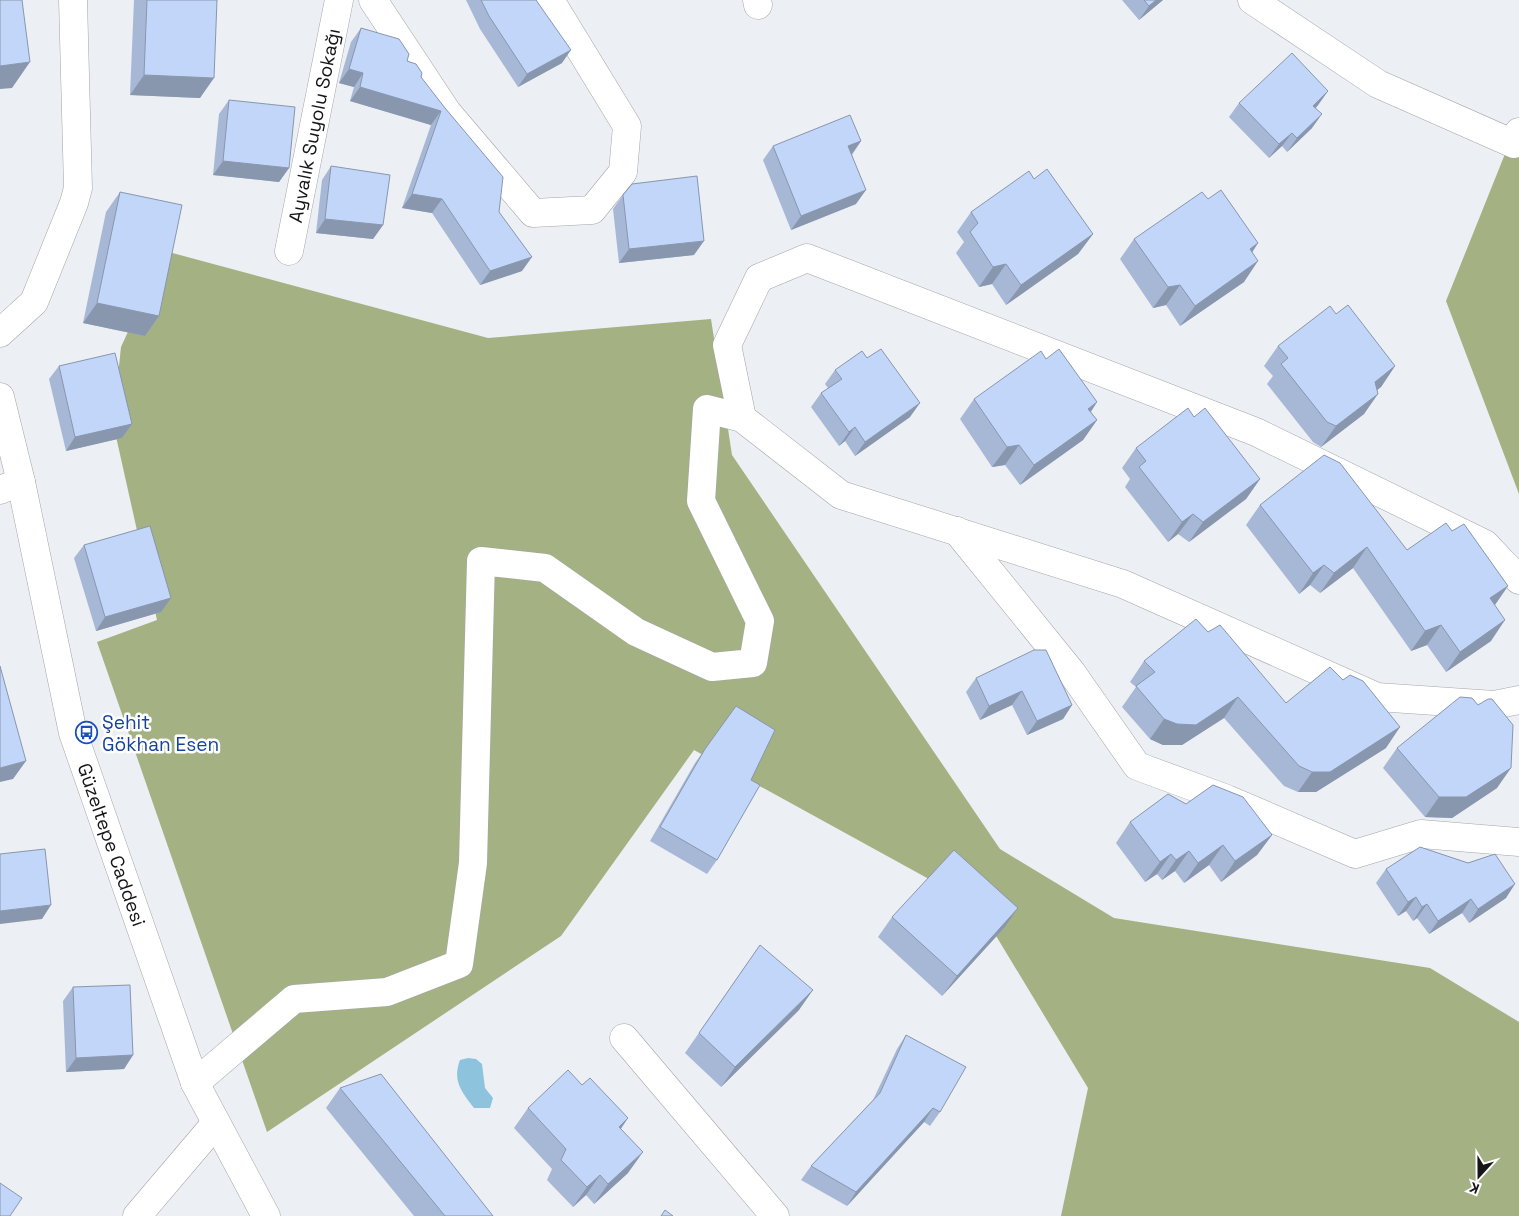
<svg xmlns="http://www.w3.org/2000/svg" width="1519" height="1216" viewBox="0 0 1519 1216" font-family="'Space Grotesk',sans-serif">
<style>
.forest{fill:#a4b182}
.water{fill:#8ec3dd}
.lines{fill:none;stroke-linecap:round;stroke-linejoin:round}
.minor-casing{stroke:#a3a6aa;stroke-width:29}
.major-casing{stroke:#a3a6aa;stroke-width:29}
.minor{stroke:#fff;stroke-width:28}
.major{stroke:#fff;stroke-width:28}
.wall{fill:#a7b8d6}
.shaded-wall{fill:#8896ae}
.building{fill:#c2d6f9;stroke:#8896ae}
.labels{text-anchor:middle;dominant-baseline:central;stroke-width:5;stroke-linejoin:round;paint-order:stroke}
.street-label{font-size:19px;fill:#141517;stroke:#fff}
.transit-label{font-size:19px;fill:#164399;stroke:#fff;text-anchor:start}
</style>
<rect width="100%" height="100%" fill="#eceff3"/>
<!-- forest -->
<path class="forest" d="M 1519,119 L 1519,494 L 1446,301 Z
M 165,251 L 488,338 L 711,319 L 732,455 L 1000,849 L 1114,918 L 1430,968 L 1519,1022 L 1519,1216 L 1061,1216 L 1088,1088 L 978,906 L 694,750 L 561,936 L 267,1132 L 97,642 L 157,620 L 113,423 L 121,347 Z"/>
<!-- water -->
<path class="water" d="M 468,1058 L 476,1059 L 482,1064 L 485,1088 L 493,1098 L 490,1108 L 474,1108 C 462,1092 452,1081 460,1060 Z"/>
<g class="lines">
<defs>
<g id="minor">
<path d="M 373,0 L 447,112 L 533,213 L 592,210 L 623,172 L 627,126 L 550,0"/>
<path d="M 757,0 L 758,5"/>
<path d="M 1252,0 L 1378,84 L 1514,144 L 1519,132"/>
<path id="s1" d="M 289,251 L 339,0"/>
<path d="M 0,333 L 34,302 L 74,203 L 78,188 L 73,0"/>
<path d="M 742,418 L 727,345 L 759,278 L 807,258 L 1256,432 L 1485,544 L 1519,580"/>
<path d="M 0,490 L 21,482"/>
<path d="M 957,531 L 1072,673 L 1137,766 L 1227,799 L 1355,854 L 1421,834 L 1519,842"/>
<path d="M 624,1038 L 775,1216"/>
<path d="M 195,1083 L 294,999 L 387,992 L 459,964 L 473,863 L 481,561 L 545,568 L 636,632 L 712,667 L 753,663 L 760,621 L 701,501 L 707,409 L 742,418 L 841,495 L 1123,584 L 1377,697 L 1494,705 L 1519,700"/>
<path d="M 137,1216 L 216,1123"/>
</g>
<g id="major">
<path id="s2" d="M 0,397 L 21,482 L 73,733 L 195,1083 L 266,1216"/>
</g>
</defs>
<!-- minor casing -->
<use href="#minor" class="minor-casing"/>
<!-- major casing -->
<use href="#major" class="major-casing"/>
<!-- minor -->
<use href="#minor" class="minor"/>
<!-- major -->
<use href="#major" class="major"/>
</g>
<!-- wall -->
<path class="wall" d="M 134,0 L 217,0 L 200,98 L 130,95 Z
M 466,0 L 536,0 L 562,63 L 518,87 L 480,29 Z
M 1122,0 L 1163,0 L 1139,20 Z
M 361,28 L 407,61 L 421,77 L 499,212 L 522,271 L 480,285 L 432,213 L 402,208 L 431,125 L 350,101 L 354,87 L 339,83 L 351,42 Z
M 1328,91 L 1316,108 L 1312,128 L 1287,152 L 1282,146 L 1269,158 L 1229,117 L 1239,103 Z
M 229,100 L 289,168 L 279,182 L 213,175 L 219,114 Z
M 861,141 L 852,155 L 856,204 L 791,230 L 763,160 L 773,146 Z
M 331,166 L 383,225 L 373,239 L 316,233 L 322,180 Z
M 1034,179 L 1093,234 L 1078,254 L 1006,305 L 992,284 L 979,287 L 956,253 L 964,242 L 957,232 L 971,212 Z
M 120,192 L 159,316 L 145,336 L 83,323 L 106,212 Z
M 623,195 L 694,255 L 619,263 L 613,209 Z
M 1208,199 L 1258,243 L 1252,253 L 1244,282 L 1180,326 L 1166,305 L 1153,308 L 1120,259 L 1134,239 Z
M 1278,346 L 1395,366 L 1381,387 L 1377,390 L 1364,414 L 1321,447 L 1313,442 L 1267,384 L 1273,376 L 1264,366 Z
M 59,366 L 132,424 L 122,438 L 66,451 L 49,379 Z
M 835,370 L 910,417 L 855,456 L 845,441 L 839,446 L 811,407 L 821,393 L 828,388 L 825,384 Z
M 974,399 L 1097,402 L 1091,412 L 1097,420 L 1083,440 L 1020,485 L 1005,465 L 992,467 L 960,419 Z
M 1194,417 L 1260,479 L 1246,499 L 1189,542 L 1178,534 L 1168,542 L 1125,487 L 1130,479 L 1122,468 L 1136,448 Z
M 1260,505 L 1407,550 L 1452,531 L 1508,586 L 1495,605 L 1491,641 L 1446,672 L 1427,645 L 1411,651 L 1353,568 L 1320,593 L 1310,585 L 1299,594 L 1246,525 Z
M 84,545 L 161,612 L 96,631 L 74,558 Z
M 1208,632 L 1286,703 L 1386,748 L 1316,792 L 1298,792 L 1284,786 L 1224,718 L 1182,745 L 1163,745 L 1150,739 L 1122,707 L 1136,687 L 1130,682 L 1144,661 Z
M 976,678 L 1072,705 L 1063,719 L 1027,735 L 1012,705 L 980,720 L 966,692 Z
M 1397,748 L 1497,788 L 1452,818 L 1425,817 L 1383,768 Z
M 705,749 L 717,860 L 707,874 L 650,841 L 695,763 Z
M 1186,804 L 1272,835 L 1257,855 L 1221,882 L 1209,865 L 1184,883 L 1175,871 L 1162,880 L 1157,874 L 1145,882 L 1116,843 L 1130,822 Z
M 1386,869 L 1506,898 L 1469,923 L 1462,913 L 1429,934 L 1417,918 L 1413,921 L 1406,911 L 1398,916 L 1376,883 Z
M 892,917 L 1004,928 L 942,996 L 878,937 Z
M 760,945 L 799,1010 L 721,1087 L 685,1053 Z
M 73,987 L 133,1055 L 124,1069 L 66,1072 L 63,1001 Z
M 906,1035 L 940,1112 L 930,1126 L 924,1122 L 847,1206 L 801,1180 L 811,1166 L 873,1100 L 897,1049 Z
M 582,1085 L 628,1118 L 621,1129 L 628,1173 L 594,1204 L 586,1195 L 573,1207 L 547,1180 L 552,1169 L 514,1128 L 528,1108 Z
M 340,1088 L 493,1216 L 414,1216 L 326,1108 Z"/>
<!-- shaded-wall -->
<path class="shaded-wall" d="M 1156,0 L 1163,0 L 1139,20 L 1149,6 Z
M 571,50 L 562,63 L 518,87 L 527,74 Z
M 30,62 L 12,88 L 0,89 L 0,66 Z
M 349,69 L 363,73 L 354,87 L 339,83 Z
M 144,75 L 214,78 L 200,98 L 130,95 Z
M 360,87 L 441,111 L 431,125 L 350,101 Z
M 1328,91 L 1318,105 L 1304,120 L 1313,106 Z
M 1322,114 L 1312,128 L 1287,152 L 1297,138 Z
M 1292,133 L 1282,146 L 1269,158 L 1279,144 Z
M 861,141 L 851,155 L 848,146 Z
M 223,161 L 289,168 L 279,182 L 213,175 Z
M 866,190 L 856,204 L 791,230 L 801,216 Z
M 412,194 L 442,199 L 432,213 L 402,208 Z
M 325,219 L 383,225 L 373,239 L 316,233 Z
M 1093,234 L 1078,254 L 1006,305 L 1021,285 Z
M 704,241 L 694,255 L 619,263 L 629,249 Z
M 1258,243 L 1244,264 L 1250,249 Z
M 532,257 L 522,271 L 480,285 L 490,271 Z
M 1258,261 L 1244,282 L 1180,326 L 1195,306 Z
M 1006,264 L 992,284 L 979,287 L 993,267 Z
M 1180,285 L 1166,305 L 1153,308 L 1168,287 Z
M 97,303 L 159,316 L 145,336 L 83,323 Z
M 1395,366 L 1381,387 L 1361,402 L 1375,382 Z
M 1378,394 L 1364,414 L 1321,447 L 1336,426 Z
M 1097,402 L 1083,423 L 1088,409 Z
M 920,403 L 910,417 L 855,456 L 865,442 Z
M 1097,420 L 1083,440 L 1020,485 L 1034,465 Z
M 132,424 L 122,438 L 66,451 L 75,437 Z
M 855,427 L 845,441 L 839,446 L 849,432 Z
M 1019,445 L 1005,465 L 992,467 L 1007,447 Z
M 1260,479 L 1246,499 L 1189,542 L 1203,522 Z
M 1193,514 L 1178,534 L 1168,542 L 1182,522 Z
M 1367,547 L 1353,568 L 1320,593 L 1334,573 Z
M 1324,565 L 1310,585 L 1299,594 L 1313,573 Z
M 1508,586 L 1494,606 L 1490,598 Z
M 171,598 L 161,612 L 96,631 L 105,617 Z
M 1505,620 L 1491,641 L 1446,672 L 1460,652 Z
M 1441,625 L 1427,645 L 1411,651 L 1425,631 Z
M 1022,691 L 1012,705 L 980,720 L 989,706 Z
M 1238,697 L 1224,718 L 1182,745 L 1163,745 L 1150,739 L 1164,719 Z
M 1072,705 L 1063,719 L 1027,735 L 1037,721 Z
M 1400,727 L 1386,748 L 1316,792 L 1298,792 L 1312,772 Z
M 26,761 L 13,779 L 0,782 L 0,768 Z
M 1511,768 L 1497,788 L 1452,818 L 1425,817 L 1439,797 Z
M 1272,835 L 1257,855 L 1221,882 L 1235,861 Z
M 1223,845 L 1209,865 L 1184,883 L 1198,863 Z
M 1189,851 L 1175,871 L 1162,880 L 1176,860 Z
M 1171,854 L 1157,874 L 1145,882 L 1160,862 Z
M 1515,884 L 1506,898 L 1469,923 L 1478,909 Z
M 1416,897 L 1406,911 L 1398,916 L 1408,902 Z
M 1471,899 L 1462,913 L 1429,934 L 1438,921 Z
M 1427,904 L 1417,918 L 1413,921 L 1422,907 Z
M 51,905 L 42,919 L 0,924 L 0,911 Z
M 1018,908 L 1004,928 L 942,996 L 957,976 Z
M 813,990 L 799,1010 L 721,1087 L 735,1067 Z
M 133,1055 L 124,1069 L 66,1072 L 76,1058 Z
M 933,1108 L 924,1122 L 847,1206 L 856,1192 Z
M 628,1118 L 614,1138 L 619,1127 Z
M 643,1152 L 628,1173 L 594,1204 L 608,1184 Z
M 600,1175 L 586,1195 L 573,1207 L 587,1187 Z"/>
<!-- building -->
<path class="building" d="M 0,0 L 22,0 L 30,62 L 0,66 Z
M 147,0 L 217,0 L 214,78 L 144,75 Z
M 481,0 L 536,0 L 571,50 L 527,74 L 489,16 Z
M 1144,0 L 1156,0 L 1149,6 Z
M 361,28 L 399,39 L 409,54 L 407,61 L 416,64 L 422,73 L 421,77 L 445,108 L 503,177 L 499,212 L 532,257 L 490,271 L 442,199 L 412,194 L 441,111 L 360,87 L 363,73 L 349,69 Z
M 1292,53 L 1328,91 L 1313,106 L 1322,114 L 1297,138 L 1292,133 L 1279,144 L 1239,103 Z
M 229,100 L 295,107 L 289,168 L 223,161 Z
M 850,115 L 861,141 L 848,146 L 866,190 L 801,216 L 773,146 Z
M 331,166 L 390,175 L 383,225 L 325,219 Z
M 1047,169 L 1093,234 L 1021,285 L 1006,264 L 993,267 L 970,232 L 978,223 L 971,212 L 1029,171 L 1034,179 Z
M 697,176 L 704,241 L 629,249 L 623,195 L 632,184 Z
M 1221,190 L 1258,243 L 1250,249 L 1258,261 L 1195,306 L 1180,285 L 1168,287 L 1134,239 L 1202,192 L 1208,199 Z
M 120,192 L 182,205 L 159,316 L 97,303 Z
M 1348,305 L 1395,366 L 1375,382 L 1378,394 L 1336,426 L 1327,422 L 1281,364 L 1288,358 L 1278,346 L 1330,306 L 1336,314 Z
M 881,349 L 920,403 L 865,442 L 855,427 L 849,432 L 821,393 L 842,379 L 835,370 L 862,351 L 867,358 Z
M 1059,349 L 1097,402 L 1088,409 L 1097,420 L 1034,465 L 1019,445 L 1007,447 L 974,399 L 1041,351 L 1046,359 Z
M 115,353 L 132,424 L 75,437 L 59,366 Z
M 1188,408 L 1194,417 L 1205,408 L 1260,479 L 1203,522 L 1193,514 L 1182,522 L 1139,467 L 1146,461 L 1136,448 Z
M 1324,455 L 1340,463 L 1407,550 L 1446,523 L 1452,531 L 1464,524 L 1508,586 L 1490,598 L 1505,620 L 1460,652 L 1441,625 L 1425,631 L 1367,547 L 1334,573 L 1324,565 L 1313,573 L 1260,505 Z
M 150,526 L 171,598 L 105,617 L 84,545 Z
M 1196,619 L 1208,632 L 1220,625 L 1286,703 L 1330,667 L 1343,680 L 1350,675 L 1363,681 L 1400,727 L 1330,772 L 1312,772 L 1299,766 L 1238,697 L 1196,725 L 1177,724 L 1164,719 L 1136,686 L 1155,672 L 1144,661 Z
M 1034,650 L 1046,650 L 1072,705 L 1037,721 L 1022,691 L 989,706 L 976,678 Z
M 0,666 L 26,761 L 0,768 Z
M 1460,697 L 1472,698 L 1478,705 L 1488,699 L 1492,699 L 1513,725 L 1511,768 L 1466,797 L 1439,797 L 1397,748 Z
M 736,706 L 775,730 L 751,780 L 760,785 L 717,860 L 660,827 L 705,749 Z
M 1213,785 L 1243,797 L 1272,835 L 1235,861 L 1223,845 L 1198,863 L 1189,851 L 1176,860 L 1171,854 L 1160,862 L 1130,822 L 1168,794 L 1186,804 Z
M 1420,847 L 1468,863 L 1495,854 L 1515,884 L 1478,909 L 1471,899 L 1438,921 L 1427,904 L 1422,907 L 1416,897 L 1408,902 L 1386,869 Z
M 45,849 L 51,905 L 0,911 L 0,854 Z
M 954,850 L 1018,908 L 957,976 L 892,917 Z
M 760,945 L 813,990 L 735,1067 L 699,1033 Z
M 130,985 L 133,1055 L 76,1058 L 73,987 Z
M 906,1035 L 966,1067 L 940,1112 L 933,1108 L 856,1192 L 811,1166 L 880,1093 Z
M 568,1070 L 582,1085 L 590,1078 L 628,1118 L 619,1127 L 643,1152 L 608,1184 L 600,1175 L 587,1187 L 561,1160 L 566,1149 L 528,1108 Z
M 381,1074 L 493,1216 L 445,1216 L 340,1088 Z
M 0,1183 L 22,1198 L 10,1216 L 0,1216 Z
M 665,1210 L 673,1216 L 661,1216 Z"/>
<!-- icons -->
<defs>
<symbol id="bus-ring" viewBox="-11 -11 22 22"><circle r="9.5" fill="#fff" stroke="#1a4fb4" stroke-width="1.5"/><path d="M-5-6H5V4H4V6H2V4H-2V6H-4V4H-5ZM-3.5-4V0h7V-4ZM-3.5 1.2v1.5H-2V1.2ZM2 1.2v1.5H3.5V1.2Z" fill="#1a4fb4"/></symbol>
</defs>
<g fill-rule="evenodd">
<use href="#bus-ring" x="74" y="720" width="25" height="25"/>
</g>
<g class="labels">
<!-- street labels -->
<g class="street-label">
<text stroke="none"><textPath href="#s1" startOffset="128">Ayvalık Suyolu Sokağı</textPath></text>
<text stroke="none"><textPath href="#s2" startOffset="462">Güzeltepe Caddesi</textPath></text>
</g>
<!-- transit labels -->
<g class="transit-label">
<text x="102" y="722">Şehit<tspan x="102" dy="22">Gökhan Esen</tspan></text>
</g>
</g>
<!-- north arrow -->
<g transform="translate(1479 1176) rotate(201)" stroke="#ffffff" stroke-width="4" paint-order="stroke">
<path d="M0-4L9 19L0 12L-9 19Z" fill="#141517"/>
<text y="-8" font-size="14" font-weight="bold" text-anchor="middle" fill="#141517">K</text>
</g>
</svg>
